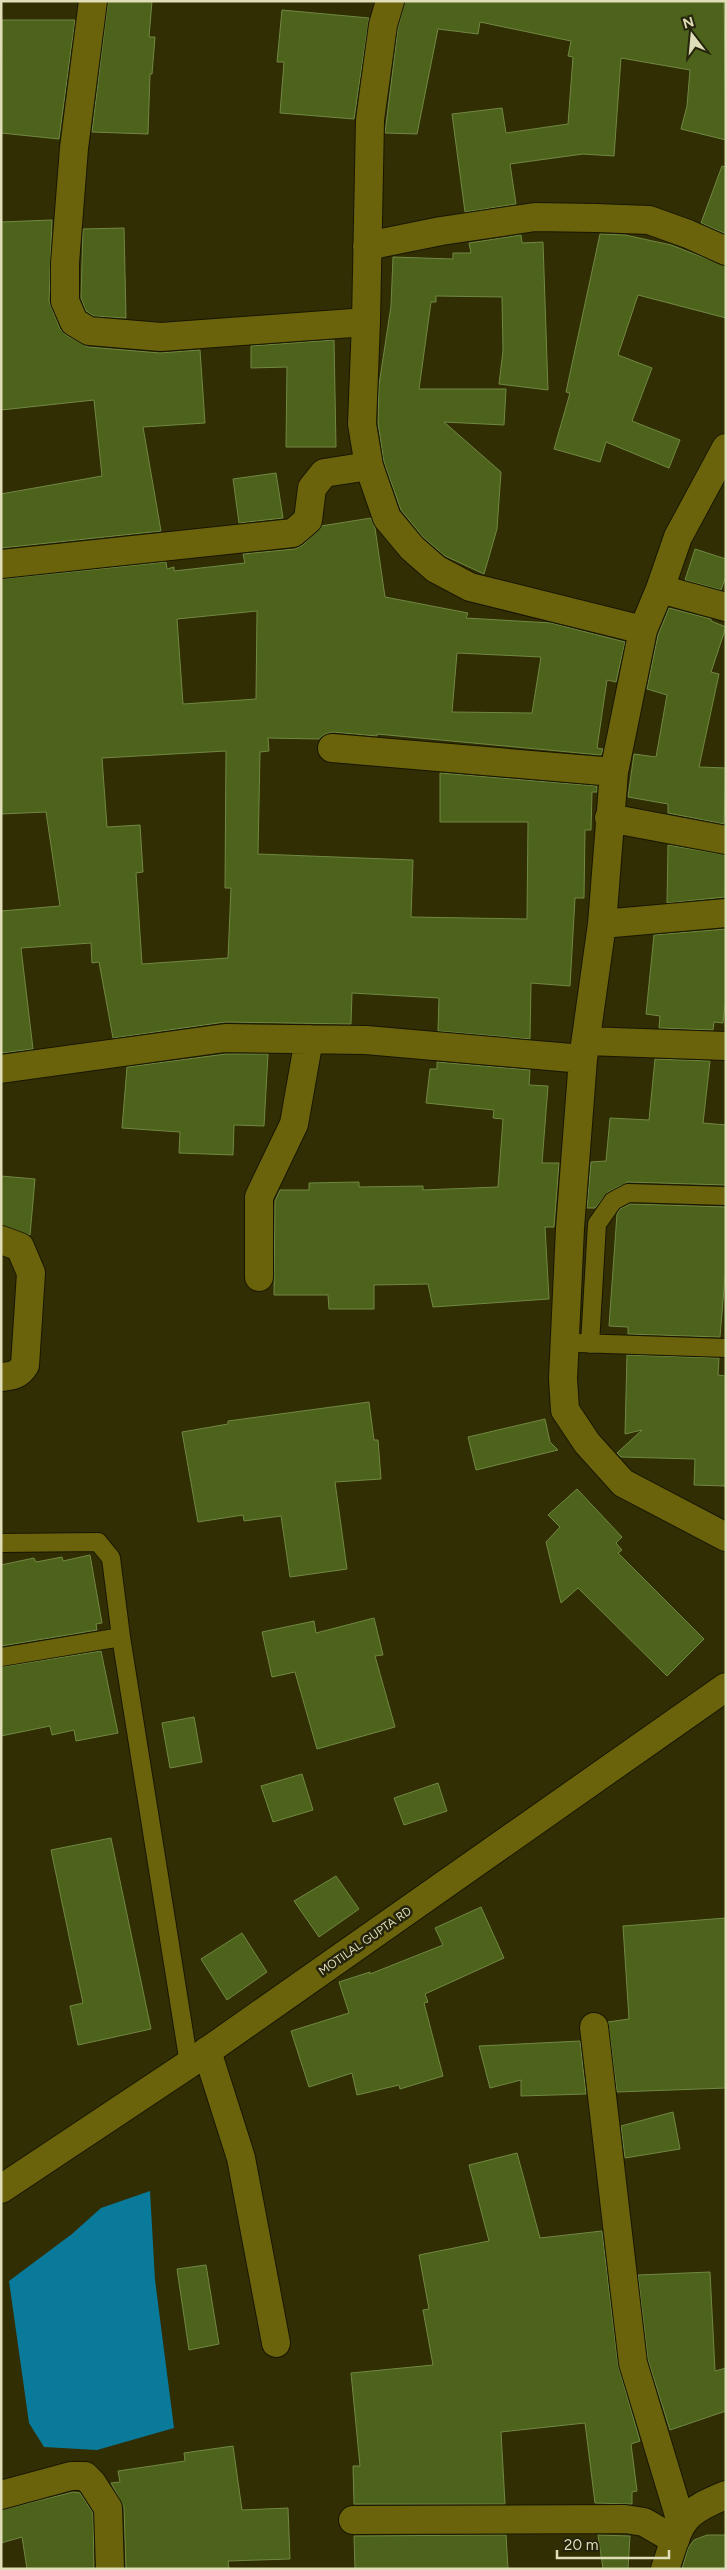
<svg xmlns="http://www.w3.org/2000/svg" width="727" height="2570" viewBox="0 0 727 2570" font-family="Figtree,sans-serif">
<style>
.water{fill:#0a7a9b}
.building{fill:#4d631c;stroke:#708842;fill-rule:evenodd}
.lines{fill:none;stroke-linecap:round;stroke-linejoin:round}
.service-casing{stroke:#181601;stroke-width:20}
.minor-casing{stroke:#181601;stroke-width:30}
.tertiary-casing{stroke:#181601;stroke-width:30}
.service{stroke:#6a630c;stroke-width:18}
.minor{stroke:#6a630c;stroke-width:28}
.tertiary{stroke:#6a630c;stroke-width:28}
.labels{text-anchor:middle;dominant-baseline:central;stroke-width:5;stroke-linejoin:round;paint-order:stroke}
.street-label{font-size:12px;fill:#dfdeb8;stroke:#26240c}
</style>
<rect width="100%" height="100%" fill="#322e03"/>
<!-- water -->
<path class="water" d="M 150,2191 L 155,2280 L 174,2428 L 97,2450 L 44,2447 L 29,2423 L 9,2281 L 72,2234 L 101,2208 Z"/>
<!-- building -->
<path class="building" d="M 108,1 L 152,1 L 149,37 L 155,37 L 152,74 L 150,74 L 148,134 L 92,132 Z
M 405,1 L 724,1 L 726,140 L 681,129 L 687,106 L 690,70 L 621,58 L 614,156 L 583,154 L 510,164 L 516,204 L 465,212 L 452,114 L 502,108 L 506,133 L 568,124 L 573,57 L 568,56 L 571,41 L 480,22 L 478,34 L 438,29 L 417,134 L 385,133 L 398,28 Z
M 282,10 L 369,18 L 354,119 L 280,113 L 284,62 L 277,62 Z
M 2,20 L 75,20 L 59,139 L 1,133 Z
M 722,166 L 726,167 L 726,234 L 701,223 Z
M 52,220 L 49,301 L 60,329 L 66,335 L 88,347 L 160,353 L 200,350 L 205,423 L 143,427 L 161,531 L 1,548 L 1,494 L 102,476 L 94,400 L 1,410 L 1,222 Z
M 124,228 L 126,318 L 94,316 L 86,311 L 81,298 L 83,229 Z
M 600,234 L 625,235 L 671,245 L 726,266 L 726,318 L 638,295 L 618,355 L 652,368 L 632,421 L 680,440 L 669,468 L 606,442 L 600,462 L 554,449 L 570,393 L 566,392 Z
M 521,235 L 522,243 L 543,242 L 548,390 L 499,384 L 503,351 L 502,297 L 436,296 L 436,302 L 431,302 L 419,389 L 506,389 L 504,425 L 444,422 L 501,472 L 497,529 L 484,574 L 445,556 L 423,537 L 401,510 L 384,462 L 378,423 L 379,385 L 391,306 L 393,257 L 453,259 L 453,253 L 471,253 L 469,243 Z
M 334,340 L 336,447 L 286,447 L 287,367 L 251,368 L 251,346 Z
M 276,473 L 283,518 L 239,523 L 233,479 Z
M 371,518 L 375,528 L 385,597 L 468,613 L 466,618 L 551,623 L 625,642 L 616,682 L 607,680 L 597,748 L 603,749 L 601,755 L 377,734 L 377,736 L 333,732 L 325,734 L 319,739 L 268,738 L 269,751 L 260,752 L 258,854 L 413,860 L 411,917 L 527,919 L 528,822 L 440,822 L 440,773 L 597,786 L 597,792 L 592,792 L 591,830 L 585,830 L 584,898 L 575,898 L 570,986 L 531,983 L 530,1039 L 438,1031 L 439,998 L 352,993 L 351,1024 L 225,1022 L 113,1038 L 99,962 L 92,963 L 91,943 L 21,948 L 33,1049 L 1,1053 L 1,911 L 60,906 L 46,812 L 1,814 L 1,579 L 166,562 L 167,569 L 174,567 L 174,571 L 245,563 L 243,554 L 295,549 L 303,545 L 321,526 ZM 257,611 L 256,699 L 183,704 L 177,619 ZM 457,653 L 541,657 L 532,713 L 452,712 ZM 226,751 L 225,888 L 231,888 L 228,958 L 142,964 L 136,873 L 143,872 L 140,825 L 107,827 L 102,758 Z
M 695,549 L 726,559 L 726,576 L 721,590 L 685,580 Z
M 669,608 L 711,619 L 711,621 L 726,627 L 711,672 L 719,674 L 699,767 L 726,768 L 724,824 L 668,813 L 668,804 L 628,797 L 634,754 L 656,757 L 667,695 L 647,689 L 658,635 Z
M 668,845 L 726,855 L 725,897 L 667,903 Z
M 726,929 L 726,997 L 723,1023 L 714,1022 L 713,1030 L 659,1028 L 660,1016 L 646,1014 L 654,935 Z
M 226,1054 L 268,1054 L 264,1126 L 234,1125 L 233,1155 L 179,1153 L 180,1132 L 122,1128 L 127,1067 Z
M 655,1059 L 710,1061 L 703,1123 L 726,1125 L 726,1185 L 628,1182 L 608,1192 L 595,1208 L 587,1208 L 591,1162 L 606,1161 L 610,1118 L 649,1120 Z
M 437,1062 L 530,1070 L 529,1085 L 548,1086 L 542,1163 L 559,1163 L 554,1227 L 545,1227 L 549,1299 L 433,1307 L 428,1284 L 374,1285 L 374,1309 L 329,1309 L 328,1295 L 274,1295 L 275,1201 L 280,1190 L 309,1190 L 309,1183 L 359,1182 L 359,1187 L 423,1186 L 423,1190 L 498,1187 L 503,1119 L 493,1118 L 494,1110 L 426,1103 L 430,1069 L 437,1069 Z
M 1,1176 L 35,1179 L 30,1235 L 1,1225 Z
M 630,1204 L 726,1207 L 726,1265 L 720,1337 L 628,1334 L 628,1327 L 609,1326 L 617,1214 L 620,1209 Z
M 627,1355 L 719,1358 L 718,1375 L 726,1376 L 726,1486 L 694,1485 L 695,1459 L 621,1457 L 617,1453 L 642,1430 L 625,1434 Z
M 369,1402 L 374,1440 L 378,1440 L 381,1479 L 335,1482 L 347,1569 L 290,1577 L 281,1516 L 244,1521 L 243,1515 L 198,1522 L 182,1432 L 228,1424 L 228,1421 Z
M 545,1419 L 550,1442 L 558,1450 L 476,1470 L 468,1437 Z
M 577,1489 L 622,1537 L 616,1543 L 622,1550 L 618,1553 L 704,1639 L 667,1676 L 578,1588 L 561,1603 L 546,1542 L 560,1527 L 548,1515 Z
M 90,1555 L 102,1623 L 96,1624 L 97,1630 L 1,1646 L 1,1565 L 34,1558 L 36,1562 L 62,1557 L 63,1561 Z
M 374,1618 L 383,1655 L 375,1656 L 395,1727 L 317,1749 L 295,1672 L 272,1677 L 262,1632 L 314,1621 L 316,1633 Z
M 101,1651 L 118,1733 L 76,1741 L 74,1730 L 52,1735 L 50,1726 L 1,1736 L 1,1667 Z
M 194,1717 L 202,1762 L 170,1768 L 162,1723 Z
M 302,1774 L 313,1810 L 273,1822 L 261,1786 Z
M 438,1783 L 447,1811 L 404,1825 L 394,1798 Z
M 111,1838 L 151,2029 L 78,2045 L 70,2006 L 83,2003 L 51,1850 Z
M 336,1876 L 359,1909 L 319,1937 L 294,1901 Z
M 481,1907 L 504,1958 L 425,1994 L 428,2002 L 424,2003 L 443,2076 L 400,2089 L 399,2085 L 357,2095 L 352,2073 L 309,2087 L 291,2031 L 349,2013 L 339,1982 L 370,1972 L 370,1974 L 443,1945 L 435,1928 Z
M 726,1918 L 726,2088 L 617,2092 L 608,2022 L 629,2019 L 623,1926 Z
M 242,1933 L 267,1972 L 227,2000 L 201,1959 Z
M 580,2041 L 586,2094 L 521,2096 L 521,2080 L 490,2088 L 479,2046 Z
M 673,2112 L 680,2149 L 625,2158 L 621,2126 Z
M 517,2153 L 540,2238 L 602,2231 L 618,2365 L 640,2441 L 631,2444 L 637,2491 L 632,2492 L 632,2504 L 595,2503 L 585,2423 L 501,2432 L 505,2504 L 354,2504 L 353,2466 L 360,2466 L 351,2373 L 433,2365 L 423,2310 L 429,2309 L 419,2255 L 489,2241 L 469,2165 Z
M 206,2265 L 219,2344 L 189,2350 L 177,2269 Z
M 710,2272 L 715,2371 L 726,2368 L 726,2411 L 670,2430 L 648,2360 L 638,2275 Z
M 233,2446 L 242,2510 L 288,2508 L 290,2559 L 228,2561 L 229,2569 L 126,2569 L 124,2507 L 111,2483 L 120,2482 L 118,2471 L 185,2461 L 184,2453 Z
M 73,2492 L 80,2493 L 93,2513 L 94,2569 L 27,2569 L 22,2537 L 1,2543 L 1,2510 Z
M 506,2535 L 508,2569 L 355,2569 L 354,2536 Z
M 598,2535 L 630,2536 L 628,2569 L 603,2569 Z
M 707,2535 L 726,2535 L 726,2569 L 682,2569 L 688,2548 L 694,2540 Z"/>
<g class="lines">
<defs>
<path id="service" d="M 578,1343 L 726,1348
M 590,1344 L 597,1224 L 613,1201 L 628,1193 L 726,1196
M 1,1543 L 98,1542 L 111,1558 L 121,1637 L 189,2064
M 1,1657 L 121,1637"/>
<path id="minor" d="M 93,1 L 74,148 L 65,263 L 65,301 L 74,322 L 89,331 L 161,337 L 366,322
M 390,1 L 383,25 L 370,120 L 366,322 L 362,424 L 369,466 L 387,518 L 412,548 L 436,569 L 470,587 L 643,630
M 367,246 L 441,231 L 535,217 L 596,218 L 649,220 L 688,234 L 726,251
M 726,448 L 678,537 L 660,589 L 643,630 L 614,772 L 602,924 L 583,1059 L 570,1228 L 563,1379 L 565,1410 L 587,1443 L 623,1483 L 726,1537
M 1,564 L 293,533 L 308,520 L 312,488 L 324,473 L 369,466
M 660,589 L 726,607
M 332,748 L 614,772
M 609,818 L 726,840
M 602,924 L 726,913
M 586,1041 L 726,1046
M 1,1069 L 225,1038 L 366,1040 L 583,1059
M 1,1240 L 20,1247 L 31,1273 L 25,1365 C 19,1375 12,1376 1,1377
M 259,1277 L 259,1197 L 294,1124 L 309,1039
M 594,2027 L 633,2363 L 681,2522
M 207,2051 L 241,2158 L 276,2343
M 1,2495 L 71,2476 L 85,2476 L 92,2483 L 108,2508 L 110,2569
M 353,2520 L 625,2519 L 644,2522 L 675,2540"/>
<path id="tertiary" d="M 1,2189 L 189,2064 L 726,1687
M 665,2569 C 681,2523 678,2514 726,2495"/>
</defs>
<!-- service casing -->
<use href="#service" class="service-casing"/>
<!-- minor casing -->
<use href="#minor" class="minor-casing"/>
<!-- tertiary casing -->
<use href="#tertiary" class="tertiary-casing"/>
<!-- service -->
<use href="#service" class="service"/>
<!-- minor -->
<use href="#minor" class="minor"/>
<!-- tertiary -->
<use href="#tertiary" class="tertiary"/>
</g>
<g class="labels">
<!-- street labels -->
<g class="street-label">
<text transform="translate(365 1941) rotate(-35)">MOTILAL GUPTA RD</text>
</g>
</g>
<!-- border -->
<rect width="727" height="2570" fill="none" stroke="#dfdeb8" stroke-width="5"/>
<!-- north arrow -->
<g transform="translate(692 35) rotate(344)" stroke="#26240c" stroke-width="4" paint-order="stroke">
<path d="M0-4L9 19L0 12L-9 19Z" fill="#dfdeb8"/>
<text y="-8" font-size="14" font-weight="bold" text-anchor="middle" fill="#dfdeb8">N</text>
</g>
<!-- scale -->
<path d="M557 2550v8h112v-8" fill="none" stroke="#dfdeb8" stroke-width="2.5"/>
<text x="564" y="2550" font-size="15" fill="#dfdeb8" stroke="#26240c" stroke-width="4" paint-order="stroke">20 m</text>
</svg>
